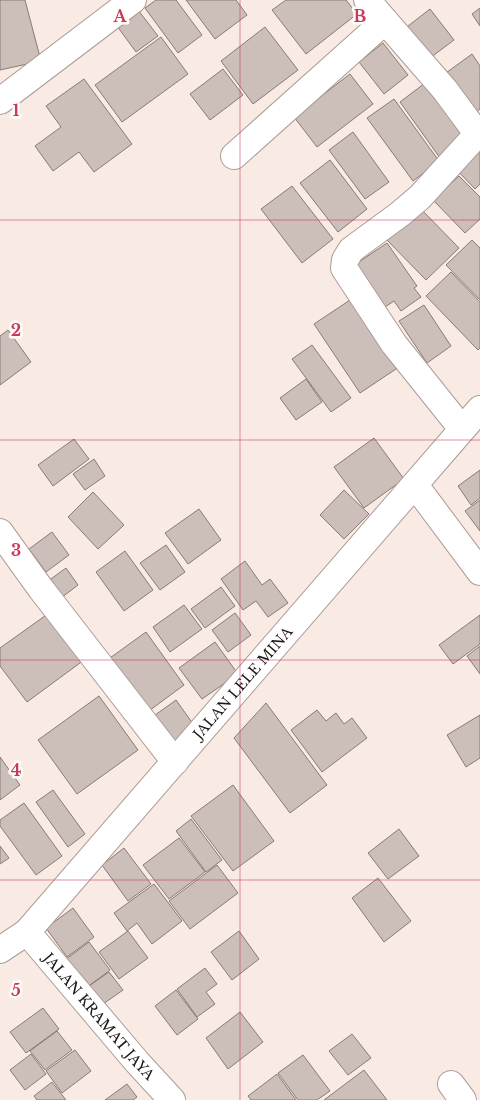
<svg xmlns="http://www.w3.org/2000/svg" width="480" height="1100" viewBox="0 0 480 1100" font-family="'Libre Baskerville',serif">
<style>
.building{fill:#ccbeb8;stroke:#887b75}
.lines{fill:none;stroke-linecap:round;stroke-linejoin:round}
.street-casing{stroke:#ab9d97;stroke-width:28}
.street{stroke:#fff;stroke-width:26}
.grid{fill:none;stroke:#c7385d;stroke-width:1;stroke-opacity:0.55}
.labels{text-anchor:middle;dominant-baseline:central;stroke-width:5;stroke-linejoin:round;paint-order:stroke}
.street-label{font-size:14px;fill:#1d1816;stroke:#fefbf9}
.grid-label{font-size:16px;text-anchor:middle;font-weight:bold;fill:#c7385d;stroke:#fefbf9;stroke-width:5;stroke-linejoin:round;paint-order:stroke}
</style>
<rect width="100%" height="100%" fill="#f9ebe4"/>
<!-- building -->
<path class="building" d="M 0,0 L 25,0 L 41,61 L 0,70 Z
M 156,0 L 176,0 L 202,35 L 178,53 L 145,8 Z
M 186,0 L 236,0 L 247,15 L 215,39 Z
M 286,0 L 346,0 L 357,14 L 306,54 L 272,10 Z
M 480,8 L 480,26 L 472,14 Z
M 430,9 L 454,40 L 422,64 L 399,33 Z
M 138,10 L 158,36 L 136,52 L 117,26 Z
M 265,27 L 298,70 L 253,104 L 221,61 Z
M 161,37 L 188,74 L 122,122 L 95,85 Z
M 383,43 L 408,75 L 384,94 L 359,62 Z
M 472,54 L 480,66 L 480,109 L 468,118 L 439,78 Z
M 223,69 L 243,95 L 210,120 L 190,94 Z
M 350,74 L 373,104 L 317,147 L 294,117 Z
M 84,79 L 132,144 L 94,172 L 79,152 L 53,171 L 35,146 L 61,127 L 46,106 Z
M 429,80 L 470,136 L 440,158 L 400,102 Z
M 394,99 L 439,161 L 413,181 L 367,118 Z
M 353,132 L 389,182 L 365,199 L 329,150 Z
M 480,139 L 480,184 L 475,189 L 453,166 Z
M 330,160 L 367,209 L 338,232 L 300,183 Z
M 459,176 L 480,197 L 480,219 L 465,233 L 433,200 Z
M 292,186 L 333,239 L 302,263 L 261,209 Z
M 417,205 L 459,248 L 426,280 L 384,237 Z
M 472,240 L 480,248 L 480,300 L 446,265 Z
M 387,243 L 417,286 L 414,288 L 421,297 L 401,311 L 394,301 L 379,311 L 350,268 Z
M 451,272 L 480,302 L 480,348 L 478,350 L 426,296 Z
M 356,296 L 402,365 L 360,393 L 314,324 Z
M 424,305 L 451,346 L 427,363 L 399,321 Z
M 8,330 L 31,362 L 0,385 L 0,336 Z
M 312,345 L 351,398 L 331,412 L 292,359 Z
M 306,379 L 322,402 L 296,420 L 280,398 Z
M 374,438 L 404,479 L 364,508 L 334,467 Z
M 74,439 L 89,459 L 53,486 L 38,465 Z
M 94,459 L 105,476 L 85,490 L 73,474 Z
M 480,470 L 480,498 L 471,505 L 458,486 Z
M 344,490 L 369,514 L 344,539 L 320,515 Z
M 93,492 L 124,525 L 98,549 L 68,517 Z
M 480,500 L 480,531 L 465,511 Z
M 199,509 L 221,540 L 188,564 L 165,533 Z
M 52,532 L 69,555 L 46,572 L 29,549 Z
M 166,545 L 185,572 L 160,590 L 140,563 Z
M 125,551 L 153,590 L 124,611 L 96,572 Z
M 245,561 L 262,585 L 270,579 L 288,603 L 268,617 L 256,601 L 243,610 L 221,579 Z
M 66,568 L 78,585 L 57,601 L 44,584 Z
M 221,587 L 235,606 L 205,628 L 191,609 Z
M 184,605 L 202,629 L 170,652 L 153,627 Z
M 49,613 L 84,660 L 27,702 L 0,666 L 0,648 Z
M 235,613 L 251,635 L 228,652 L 212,630 Z
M 480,615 L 480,644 L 453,664 L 439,645 Z
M 146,632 L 184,685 L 142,716 L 103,663 Z
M 215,642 L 238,674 L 202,699 L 179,668 Z
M 480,646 L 480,674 L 467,656 Z
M 99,696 L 138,750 L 77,794 L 38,740 Z
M 176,700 L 196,728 L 171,745 L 151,718 Z
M 266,703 L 327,785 L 290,813 L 234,738 Z
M 317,710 L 326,721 L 336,713 L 344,724 L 352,718 L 367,738 L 322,772 L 291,730 Z
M 480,715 L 480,758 L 466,767 L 447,735 Z
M 0,757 L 20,785 L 0,800 Z
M 233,785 L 274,841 L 233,871 L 191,816 Z
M 53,790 L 85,834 L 68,847 L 36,802 Z
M 24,803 L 62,856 L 36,875 L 0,826 L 0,820 Z
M 191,819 L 222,860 L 206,872 L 176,831 Z
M 399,829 L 419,856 L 388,879 L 368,853 Z
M 179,838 L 205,872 L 169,899 L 143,865 Z
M 0,846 L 9,858 L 0,864 Z
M 124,848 L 151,884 L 128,901 L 102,865 Z
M 217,865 L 238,893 L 190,929 L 169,901 Z
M 378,878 L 411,921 L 384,942 L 352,898 Z
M 154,884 L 182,921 L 152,944 L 137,923 L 127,931 L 114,913 Z
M 73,908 L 94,937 L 67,957 L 46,928 Z
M 128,931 L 148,958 L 119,979 L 99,952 Z
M 239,931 L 259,959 L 232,980 L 211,952 Z
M 89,942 L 110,970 L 86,988 L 65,960 Z
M 205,968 L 217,984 L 206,992 L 215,1004 L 197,1017 L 177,989 Z
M 109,972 L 123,990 L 103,1004 L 89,986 Z
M 176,990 L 198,1019 L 177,1035 L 155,1006 Z
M 43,1008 L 59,1029 L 26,1053 L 10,1032 Z
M 240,1012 L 263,1042 L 228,1069 L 206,1038 Z
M 57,1031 L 72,1050 L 45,1070 L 30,1051 Z
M 352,1034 L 371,1058 L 348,1075 L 329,1051 Z
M 75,1050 L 91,1071 L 62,1093 L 46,1071 Z
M 31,1054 L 46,1074 L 25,1090 L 10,1070 Z
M 303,1055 L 330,1091 L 317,1100 L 298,1100 L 278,1073 Z
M 364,1070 L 387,1100 L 324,1100 Z
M 277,1074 L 296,1100 L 251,1100 L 248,1096 Z
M 52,1082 L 66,1100 L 37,1100 L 34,1096 Z
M 127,1084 L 137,1097 L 133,1100 L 105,1100 Z"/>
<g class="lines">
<defs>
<g id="street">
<path d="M 367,0 L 445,90 L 476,132 L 472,140 L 420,197 L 400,214 L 351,250 L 345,260 L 344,268 L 394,344 L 462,429"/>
<path d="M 0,101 L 133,0"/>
<path d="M 234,156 L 385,21"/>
<path d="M 415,485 L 480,572"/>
<path d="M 0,532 L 41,589 L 175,762"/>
<path id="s1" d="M 27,932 L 137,1062 L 172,1100"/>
<path id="s2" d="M 0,950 L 27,932 L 480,409"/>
<path d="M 451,1084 L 463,1100"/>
</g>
</defs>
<!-- street casing -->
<use href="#street" class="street-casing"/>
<!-- street -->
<use href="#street" class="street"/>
</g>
<!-- grid -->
<path class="grid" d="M 240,0 L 240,1100M 0,220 L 480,220M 0,440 L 480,440M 0,660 L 480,660M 0,880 L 480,880"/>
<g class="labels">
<!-- street labels -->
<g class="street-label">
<text stroke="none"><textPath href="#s2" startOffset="362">JALAN LELE MINA</textPath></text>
<text stroke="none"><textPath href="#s1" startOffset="111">JALAN KRAMAT JAYA</textPath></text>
</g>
</g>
<g class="grid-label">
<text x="120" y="22">A</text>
<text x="360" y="22">B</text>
<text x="16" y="116">1</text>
<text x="16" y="336">2</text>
<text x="16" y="556">3</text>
<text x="16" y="776">4</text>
<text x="16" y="996">5</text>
</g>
</svg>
